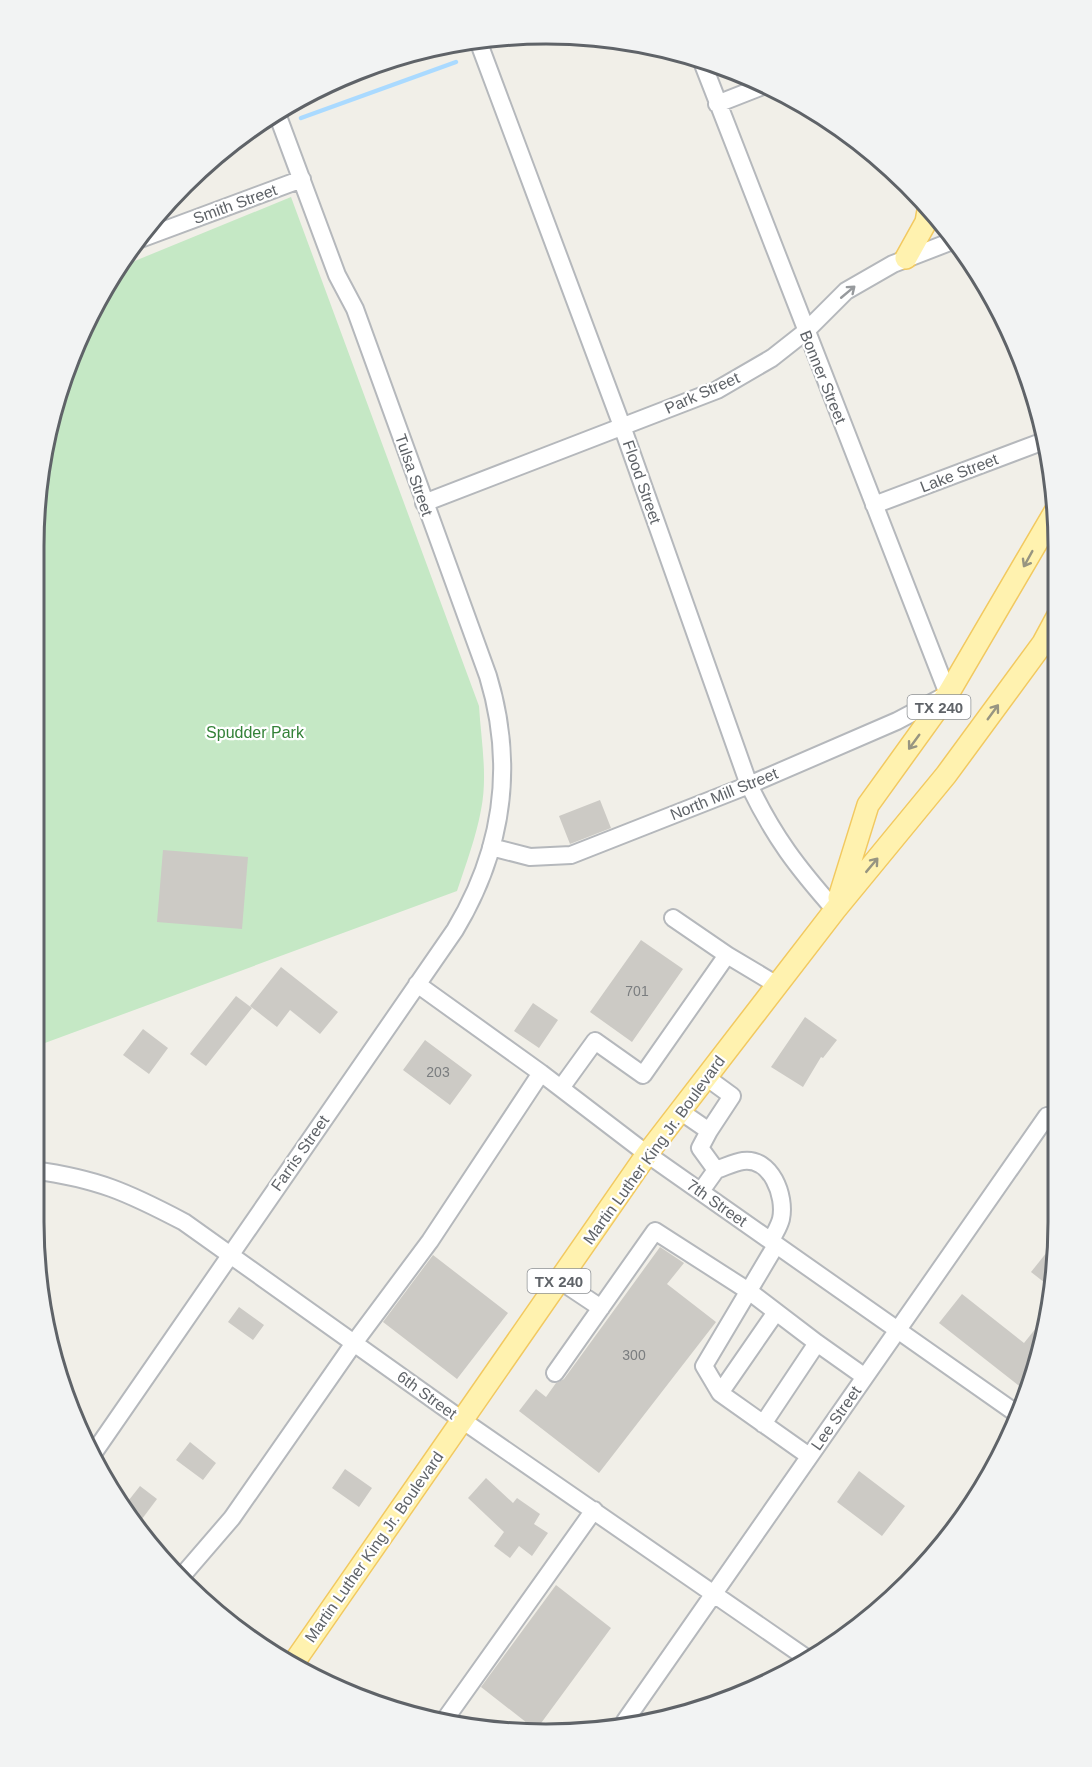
<svg xmlns="http://www.w3.org/2000/svg" width="1092" height="1767" viewBox="0 0 1092 1767" font-family="Arial,sans-serif">
<style>
.green{fill:#c5e8c5}
.lines{fill:none;stroke-linecap:round;stroke-linejoin:round}
.stream{stroke:#aadaff;stroke-width:4.5}
.building{fill:#cccac5}
.minor-casing{stroke:#b5b8bc;stroke-width:20}
.major-casing{stroke:#f2c960;stroke-width:24}
.minor{stroke:#fff;stroke-width:16}
.major{stroke:#fff2af;stroke-width:21}
.oneway{stroke:#979a9d}
.oneway2{stroke:#979581}
.labels{text-anchor:middle;dominant-baseline:central;stroke-width:4.5;stroke-linejoin:round;paint-order:stroke}
.number-label{font-size:14px;fill:#7a7d7f}
.shield{fill:#fff;stroke:#8f9295;stroke-width:1.5}
.shield-label{font-size:15px;font-weight:bold;fill:#5f6368}
.street-label{font-size:16px;fill:#5f6368;stroke:#fff}
.park-label{font-size:16px;fill:#348238;stroke:#fff}
.rim{fill:none;stroke:#5f6368;stroke-width:3}
</style>
<rect width="100%" height="100%" fill="#f1efe8"/>
<!-- green -->
<path class="green" d="M 291,197 L 479,706 C 481,740 488,776 481,810 C 476,837 466,864 457,891 L 34,1047 L 37,479 L 72,350 L 120,267 Z"/>
<g class="lines">
<!-- stream -->
<path class="stream" d="M 301,118 L 456,62"/>
</g>
<!-- building -->
<path class="building" d="M 600,800 L 611,828 L 570,844 L 559,816 Z
M 163,850 L 248,857 L 242,929 L 157,922 Z
M 641,940 L 683,969 L 632,1042 L 590,1012 Z
M 281,967 L 338,1012 L 320,1034 L 290,1010 L 277,1027 L 250,1006 Z
M 236,996 L 252,1008 L 206,1066 L 190,1054 Z
M 533,1003 L 558,1020 L 539,1048 L 514,1031 Z
M 805,1017 L 837,1040 L 823,1058 L 821,1057 L 803,1087 L 771,1067 Z
M 143,1029 L 168,1048 L 149,1074 L 123,1055 Z
M 425,1040 L 472,1075 L 450,1105 L 403,1070 Z
M 1055,1242 L 1055,1288 L 1054,1290 L 1031,1272 Z
M 660,1247 L 684,1263 L 667,1284 L 716,1322 L 599,1473 L 519,1411 L 536,1389 L 546,1397 L 556,1383 L 564,1379 Z
M 433,1255 L 508,1313 L 457,1379 L 383,1322 Z
M 962,1294 L 1024,1343 L 1048,1313 L 1027,1392 L 939,1323 Z
M 239,1307 L 264,1325 L 253,1340 L 228,1322 Z
M 190,1442 L 216,1463 L 203,1480 L 176,1460 Z
M 345,1469 L 372,1488 L 359,1507 L 332,1488 Z
M 859,1471 L 905,1506 L 882,1536 L 837,1502 Z
M 486,1478 L 513,1503 L 517,1498 L 540,1514 L 534,1524 L 548,1533 L 532,1556 L 519,1546 L 510,1558 L 494,1546 L 504,1532 L 468,1498 Z
M 140,1486 L 157,1499 L 142,1519 L 125,1505 Z
M 556,1585 L 611,1628 L 536,1730 L 481,1687 Z"/>
<g class="lines">
<defs>
<path id="minor" d="M 477,38 L 622,426 L 749,785 C 774,837 797,867 835,910
M 717,104 L 768,84
M 135,241 L 302,179
M 424,503 L 717,390 L 772,358 L 805,332 L 846,291 L 893,264 L 955,240
M 874,505 L 1044,441
M 491,847 L 530,857 L 571,855 L 749,785 L 897,721 L 948,694 L 701,59
M 673,918 L 727,955
M 417,984 L 541,1073 L 647,1154 L 1020,1416
M 561,1088 L 595,1041 L 643,1075 L 727,955 L 777,985
M 680,1111 L 709,1131 L 732,1096 L 706,1077
M 33,1170 C 98,1179 127,1192 184,1222 L 462,1420 L 805,1657
M 716,1170 C 725,1167 735,1162 743,1161 C 771,1157 786,1196 781,1219 C 779,1227 774,1234 771,1241
M 701,1191 L 716,1170 L 700,1148 L 709,1131
M 776,1245 L 704,1366 L 720,1393 L 809,1456
M 559,1280 L 601,1308
M 555,1373 L 655,1231 L 750,1292 L 817,1343
M 720,1393 L 776,1312
M 763,1424 L 817,1343 L 865,1377
M 95,1451 L 455,930 C 503,850 515,765 488,676 L 355,309 L 337,275 L 276,111
M 182,1576 L 232,1518 L 354,1343 L 430,1241 L 541,1073
M 446,1718 L 594,1510
M 625,1721 L 1047,1116"/>
<path id="major" d="M 906,258 L 926,222 L 929,205
M 839,898 L 868,805 L 948,694 L 1057,508
M 295,1661 L 647,1154 L 835,910 L 946,775 L 1043,643 L 1057,617"/>
</defs>
<!-- minor casing -->
<use href="#minor" class="minor-casing"/>
<!-- major casing -->
<use href="#major" class="major-casing"/>
<!-- minor -->
<use href="#minor" class="minor"/>
<!-- major -->
<use href="#major" class="major"/>
</g>
<!-- one-way arrows -->
<defs><path id="oneway-shaft" d="M-6 0H5M1.5-3L5.5 0L1.5 3" fill="none" stroke-width="1.6" stroke-linecap="round" stroke-linejoin="round" transform="scale(1.5)"/></defs>
<use class="oneway" href="#oneway-shaft" transform="translate(848 292) rotate(-40)"/>
<g class="oneway2">
<use href="#oneway-shaft" transform="translate(1028 559) rotate(119)"/>
<use href="#oneway-shaft" transform="translate(993 712) rotate(-54)"/>
<use href="#oneway-shaft" transform="translate(914 742) rotate(126)"/>
<use href="#oneway-shaft" transform="translate(872 865) rotate(-50)"/>
</g>
<g class="labels">
<!-- number labels -->
<g class="number-label">
<text x="637" y="991">701</text>
<text x="438" y="1072">203</text>
<text x="634" y="1355">300</text>
</g>
<!-- shield labels -->
<g class="shield">
<rect x="907.5" y="695" width="63" height="24" rx="4.5"/>
<rect x="527.5" y="1269" width="63" height="24" rx="4.5"/>
</g>
<g class="shield-label">
<text x="939" y="707">TX 240</text>
<text x="559" y="1281">TX 240</text>
</g>
<!-- street labels -->
<g class="street-label">
<text transform="translate(235 204) rotate(-20)">Smith Street</text>
<text transform="translate(823 377) rotate(68)">Bonner Street</text>
<text transform="translate(702 393) rotate(-24)">Park Street</text>
<text transform="translate(959 473) rotate(-21)">Lake Street</text>
<text transform="translate(414 475) rotate(71)">Tulsa Street</text>
<text transform="translate(642 482) rotate(71)">Flood Street</text>
<text transform="translate(724 794) rotate(-22)">North Mill Street</text>
<text transform="translate(654 1150) rotate(-54)">Martin Luther King Jr. Boulevard</text>
<text transform="translate(300 1153) rotate(-55)">Farris Street</text>
<text transform="translate(717 1203) rotate(35)">7th Street</text>
<text transform="translate(427 1395) rotate(36)">6th Street</text>
<text transform="translate(836 1418) rotate(-55)">Lee Street</text>
<text transform="translate(374 1547) rotate(-55)">Martin Luther King Jr. Boulevard</text>
</g>
<!-- park labels -->
<g class="park-label">
<text x="255" y="732">Spudder Park</text>
</g>
</g>
<!-- crop -->
<path d="M0 0H1092V1767H0ZM546 44H546A502 502 0 0 1 1048 546V1222A502 502 0 0 1 546 1724H546A502 502 0 0 1 44 1222V546A502 502 0 0 1 546 44Z" fill="#f2f3f3" fill-rule="evenodd"/>
<path class="rim" d="M546 44H546A502 502 0 0 1 1048 546V1222A502 502 0 0 1 546 1724H546A502 502 0 0 1 44 1222V546A502 502 0 0 1 546 44Z"/>
</svg>
